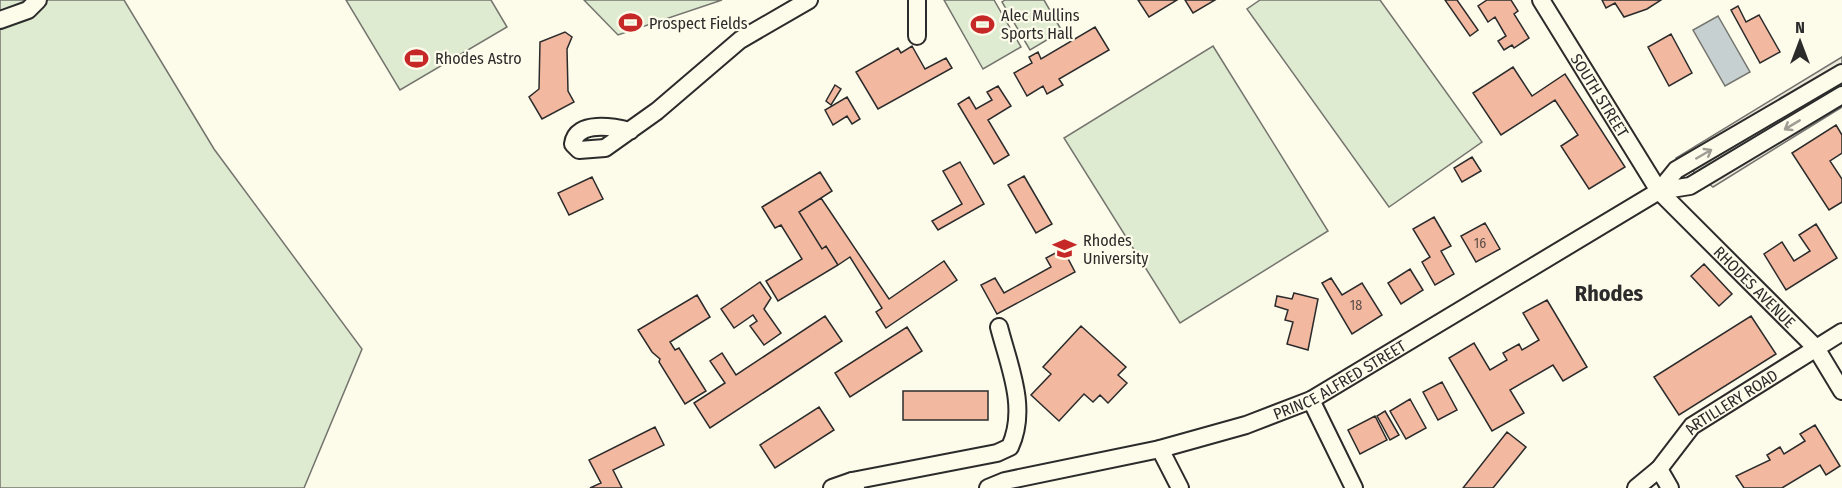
<svg xmlns="http://www.w3.org/2000/svg" width="1842" height="488" viewBox="0 0 1842 488" font-family="'Fira Sans Condensed',sans-serif">
<style>
.green{fill:#deebd1;stroke:#74746e;stroke-width:1.5}
.parking{fill:#eceadb;stroke:#74746e;stroke-width:1.5}
.water{fill:#c7d0d0;stroke:#74746e;stroke-width:1.5}
.building{fill:#f2b8a0;stroke:#2b2b2b;stroke-width:1.5}
.lines{fill:none;stroke-linecap:round;stroke-linejoin:round}
.minor-casing{stroke:#2b2b2b;stroke-width:20}
.minor{stroke:#fdfbea;stroke-width:16}
.oneway{stroke:#9e9d94}
.labels{text-anchor:middle;dominant-baseline:central;stroke-width:4.5;stroke-linejoin:round;paint-order:stroke}
.number-label{font-size:14px;fill:#5d4e48}
.poi-label{font-size:16px;fill:#2b2b2b;stroke:#fdfbea;text-anchor:start}
.street-label{font-size:16px;fill:#2b2b2b;stroke:#fdfbea}
.district-label{font-size:22px;font-weight:bold;fill:#2b2b2b;stroke:#fdfbea}
</style>
<rect width="100%" height="100%" fill="#fdfbea"/>
<!-- green -->
<path class="green" d="M 0,0 L 27,0 L 24,4 L 0,12 Z
M 46,0 L 124,0 L 214,149 L 362,349 L 304,488 L 0,488 L 0,28 L 21,21 Z
M 346,0 L 491,0 L 507,27 L 400,90 Z
M 584,0 L 722,0 L 618,35 Z
M 944,0 L 994,0 L 1021,47 L 983,69 Z
M 1005,0 L 1044,0 L 1062,31 L 1030,50 L 1002,2 Z
M 1260,0 L 1380,0 L 1482,142 L 1389,207 L 1247,9 Z
M 1213,46 L 1328,231 L 1180,323 L 1064,138 Z"/>
<!-- parking -->
<path class="parking" d="M 1842,57 L 1842,107 L 1713,187 L 1676,158 Z"/>
<!-- water -->
<path class="water" d="M 1718,16 L 1750,72 L 1725,86 L 1693,30 Z"/>
<!-- building -->
<path class="building" d="M 1138,0 L 1177,0 L 1149,17 Z
M 1185,0 L 1215,0 L 1193,13 Z
M 1445,0 L 1457,0 L 1478,30 L 1470,36 Z
M 1511,0 L 1518,11 L 1514,14 L 1529,38 L 1514,48 L 1512,45 L 1504,50 L 1498,41 L 1506,36 L 1495,17 L 1488,22 L 1478,6 L 1487,0 Z
M 1602,0 L 1661,0 L 1647,9 L 1624,17 L 1615,3 L 1606,8 Z
M 1738,6 L 1746,22 L 1759,15 L 1780,52 L 1760,63 L 1731,10 Z
M 1095,27 L 1109,50 L 1059,79 L 1063,85 L 1047,94 L 1043,86 L 1027,96 L 1014,73 L 1032,63 L 1029,57 L 1038,52 L 1041,59 Z
M 565,32 L 572,37 L 567,49 L 568,91 L 574,102 L 542,119 L 529,97 L 539,89 L 540,42 Z
M 1671,34 L 1692,73 L 1669,86 L 1648,47 Z
M 912,46 L 925,69 L 946,58 L 952,68 L 878,109 L 856,72 L 898,48 L 901,53 Z
M 1513,67 L 1532,96 L 1565,74 L 1625,167 L 1589,189 L 1561,146 L 1578,135 L 1555,100 L 1501,135 L 1473,93 Z
M 835,85 L 841,89 L 831,105 L 826,101 Z
M 998,86 L 1011,106 L 988,120 L 1009,155 L 994,164 L 958,104 L 969,97 L 976,109 L 992,100 L 987,92 Z
M 847,97 L 860,119 L 852,124 L 847,116 L 833,125 L 825,110 Z
M 1836,125 L 1842,135 L 1842,153 L 1830,161 L 1842,179 L 1842,202 L 1829,210 L 1792,153 Z
M 1472,157 L 1481,171 L 1462,182 L 1454,168 Z
M 960,162 L 984,204 L 938,230 L 932,221 L 962,204 L 943,171 Z
M 820,172 L 832,191 L 799,212 L 822,249 L 826,246 L 838,265 L 778,301 L 766,281 L 802,259 L 781,225 L 775,228 L 762,207 Z
M 1024,176 L 1052,224 L 1036,233 L 1008,185 Z
M 592,177 L 603,199 L 569,215 L 558,193 Z
M 821,198 L 889,299 L 944,261 L 957,280 L 886,328 L 876,312 L 882,308 L 850,257 L 838,265 L 826,246 L 822,249 L 799,212 Z
M 1434,217 L 1451,246 L 1441,251 L 1454,274 L 1435,285 L 1422,262 L 1430,257 L 1413,229 Z
M 1485,223 L 1500,249 L 1476,262 L 1461,236 Z
M 1816,224 L 1837,258 L 1786,290 L 1764,254 L 1782,242 L 1794,261 L 1810,251 L 1799,235 Z
M 1063,249 L 1075,272 L 997,314 L 981,285 L 995,278 L 1004,293 L 1051,267 L 1046,258 Z
M 1704,264 L 1732,294 L 1719,306 L 1691,276 Z
M 1410,269 L 1423,290 L 1401,304 L 1388,283 Z
M 1331,278 L 1342,295 L 1362,283 L 1382,315 L 1352,334 L 1322,283 Z
M 760,282 L 771,298 L 764,309 L 781,333 L 764,345 L 750,326 L 757,321 L 753,315 L 734,328 L 721,309 Z
M 1294,293 L 1318,299 L 1308,350 L 1287,344 L 1293,322 L 1285,320 L 1288,310 L 1275,306 L 1277,296 L 1292,299 Z
M 697,295 L 710,317 L 670,342 L 675,350 L 679,348 L 706,391 L 685,404 L 659,362 L 660,359 L 652,352 L 638,330 Z
M 1547,300 L 1587,367 L 1563,381 L 1553,365 L 1510,390 L 1524,413 L 1492,431 L 1449,358 L 1474,343 L 1490,370 L 1507,360 L 1503,353 L 1519,344 L 1522,350 L 1539,340 L 1523,313 Z
M 825,316 L 842,341 L 710,428 L 694,403 L 725,383 L 710,361 L 722,353 L 736,375 Z
M 1751,316 L 1776,354 L 1679,415 L 1654,377 Z
M 1081,326 L 1126,367 L 1118,375 L 1127,383 L 1108,403 L 1100,395 L 1093,402 L 1084,394 L 1059,421 L 1031,395 L 1051,374 L 1043,367 Z
M 907,327 L 922,351 L 850,397 L 835,373 Z
M 1442,382 L 1457,410 L 1438,420 L 1423,392 Z
M 903,391 L 988,391 L 988,420 L 903,420 Z
M 1410,399 L 1426,428 L 1406,439 L 1390,411 Z
M 819,407 L 834,430 L 775,468 L 760,445 Z
M 1385,411 L 1399,435 L 1390,440 L 1377,416 Z
M 1375,416 L 1387,440 L 1360,454 L 1348,430 Z
M 1815,425 L 1840,466 L 1826,475 L 1820,465 L 1782,488 L 1744,488 L 1736,476 L 1770,460 L 1767,455 L 1780,447 L 1784,454 L 1805,441 L 1800,434 Z
M 655,427 L 664,445 L 613,470 L 622,488 L 590,488 L 601,483 L 589,460 Z
M 1507,432 L 1526,447 L 1493,488 L 1463,488 Z"/>
<g class="lines">
<defs>
<g id="minor">
<path id="s1" d="M 1541,0 L 1659,191 L 1816,348 L 1842,391"/>
<path d="M 0,20 L 28,10 L 38,0"/>
<path d="M 917,36 L 917,0"/>
<path d="M 630,131 C 614,127 576,120 573,144 L 579,150 L 605,148 L 657,111 L 740,40 L 809,0"/>
<path d="M 1659,191 L 1690,186 L 1842,95"/>
<path d="M 1311,400 L 1354,488"/>
<path d="M 1160,449 L 1180,488"/>
<path d="M 1659,469 L 1670,488"/>
<path d="M 852,481 L 997,453 L 1010,447 C 1028,408 1009,366 999,327"/>
<path d="M 832,488 L 852,481 L 856,488"/>
<path id="s2" d="M 988,488 L 1005,481 L 1160,449 L 1246,425 L 1311,400 L 1659,191 L 1676,170 L 1842,73"/>
<path id="s3" d="M 1636,488 L 1659,469 L 1692,426 L 1842,332"/>
</g>
</defs>
<!-- minor casing -->
<use href="#minor" class="minor-casing"/>
<!-- minor -->
<use href="#minor" class="minor"/>
</g>
<!-- one-way arrows -->
<defs><path id="oneway-shaft" d="M-6 0H5M1.5-3L5.5 0L1.5 3" fill="none" stroke-width="1.6" stroke-linecap="round" stroke-linejoin="round" transform="scale(1.5)"/></defs>
<g class="oneway">
<use href="#oneway-shaft" transform="translate(1792 125) rotate(149)"/>
<use href="#oneway-shaft" transform="translate(1704 154) rotate(-30)"/>
</g>
<!-- icons -->
<defs>
<symbol id="stadium-bare" viewBox="-9 -9 18 18"><path d="M0-5a6.5 5 0 1 0 0 10a6.5 5 0 1 0 0-10ZM-3.5-1.8h7v3.6h-7Z" fill="#c62828" stroke="#fdfbea" stroke-width="2.5" paint-order="stroke"/></symbol>
<symbol id="university-bare" viewBox="-9 -9 18 18"><path d="M0-5L7-2L0 1L-7-2ZM-4 1L0 2.5L4 1V4Q0 6-4 4Z" fill="#c62828" stroke="#fdfbea" stroke-width="2.5" paint-order="stroke"/></symbol>
</defs>
<g fill-rule="evenodd">
<use href="#stadium-bare" x="614" y="6" width="33" height="33"/>
<use href="#stadium-bare" x="966" y="8" width="33" height="33"/>
<use href="#stadium-bare" x="400" y="42" width="33" height="33"/>
<use href="#university-bare" x="1048" y="232" width="33" height="33"/>
</g>
<g class="labels">
<!-- number labels -->
<g class="number-label">
<text x="1480" y="243">16</text>
<text x="1356" y="305">18</text>
</g>
<!-- poi labels -->
<g class="poi-label">
<text x="1001" y="15">Alec Mullins<tspan x="1001" dy="18">Sports Hall</tspan></text>
<text x="649" y="23">Prospect Fields</text>
<text x="435" y="58">Rhodes Astro</text>
<text x="1083" y="240">Rhodes<tspan x="1083" dy="18">University</tspan></text>
</g>
<!-- street labels -->
<g class="street-label">
<text stroke="none"><textPath href="#s1" startOffset="112">SOUTH STREET</textPath></text>
<text stroke="none"><textPath href="#s1" startOffset="360">RHODES AVENUE</textPath></text>
<text stroke="none"><textPath href="#s2" startOffset="370">PRINCE ALFRED STREET</textPath></text>
<text stroke="none"><textPath href="#s3" startOffset="130">ARTILLERY ROAD</textPath></text>
</g>
<!-- district labels -->
<g class="district-label">
<text x="1609" y="293">Rhodes</text>
</g>
</g>
<!-- north arrow -->
<g transform="translate(1800 42)" stroke="#fdfbea" stroke-width="4.5" paint-order="stroke">
<path d="M0-4.5L10 22L0 15L-10 22Z" fill="#2b2b2b"/>
<text y="-9" font-size="16" font-weight="bold" text-anchor="middle" fill="#2b2b2b">N</text>
</g>
</svg>
